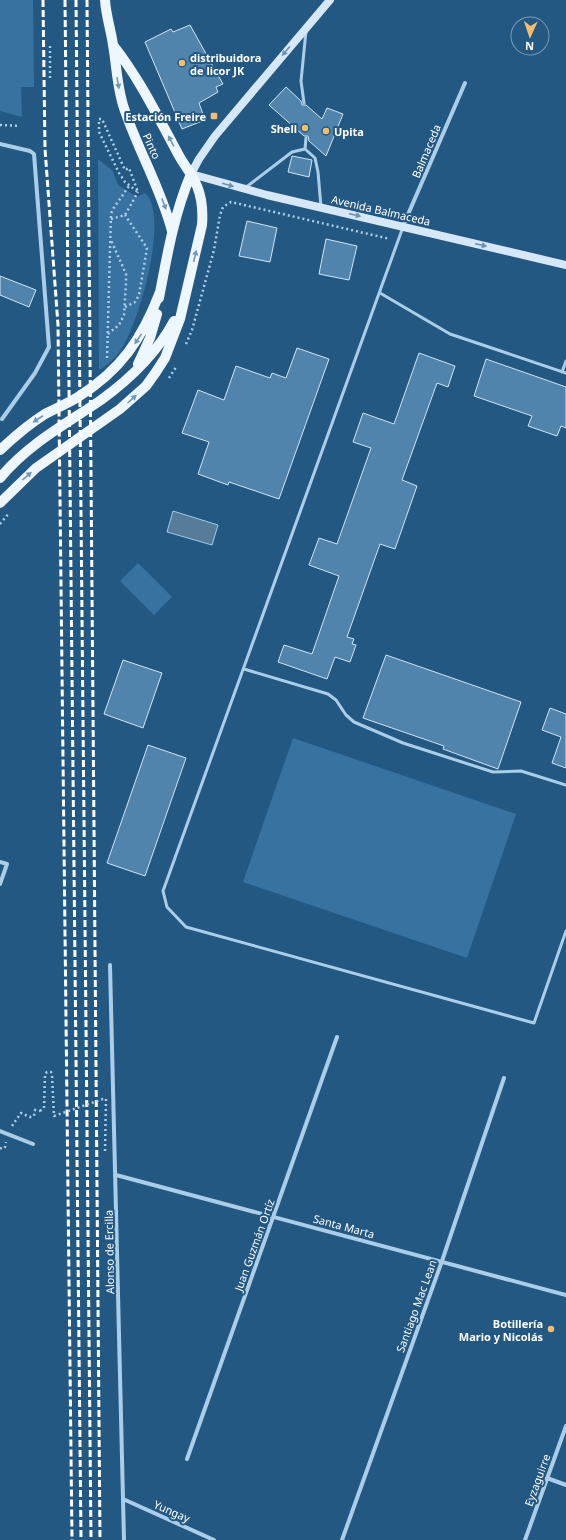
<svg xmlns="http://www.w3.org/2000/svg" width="566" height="1540" viewBox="0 0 566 1540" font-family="'Noto Sans',sans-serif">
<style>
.green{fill:#3772a0}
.water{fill:#567c9a;stroke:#9fcae9}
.building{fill:#5084ad;stroke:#cfe5f6}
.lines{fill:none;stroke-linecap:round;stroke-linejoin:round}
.path{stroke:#abcee8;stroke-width:2.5;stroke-dasharray:2 3;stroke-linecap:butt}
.lane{stroke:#abcee8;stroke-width:3}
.street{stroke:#abcee8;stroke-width:4}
.secondary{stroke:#d6e8f7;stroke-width:8}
.primary{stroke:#eef6fe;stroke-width:10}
.rail{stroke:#fff;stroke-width:3;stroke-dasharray:7 3;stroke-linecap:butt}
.path-bridge{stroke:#abcee8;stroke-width:2.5;stroke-dasharray:2 3;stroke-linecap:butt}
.oneway{fill:#6b92b1}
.oneway2{fill:#7497b4}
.poi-dot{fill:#f3be6e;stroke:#235883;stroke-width:1.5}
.labels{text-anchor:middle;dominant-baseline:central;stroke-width:4;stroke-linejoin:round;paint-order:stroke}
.poi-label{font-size:11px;font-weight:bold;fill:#fff;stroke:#235883;text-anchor:end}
.street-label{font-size:11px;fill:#fff;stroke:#235883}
</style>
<rect width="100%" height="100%" fill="#235883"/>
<!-- green -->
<path class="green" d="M 0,0 L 33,0 L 34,87 L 21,87 L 22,117 L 0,111 Z
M 98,159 L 113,171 L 118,185 L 137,197 L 145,193 C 170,215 139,322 123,346 C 117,356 110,364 99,370 Z
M 138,563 L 172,597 L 154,615 L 120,581 Z
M 293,738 L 516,814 L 467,958 L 243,882 Z"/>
<!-- water -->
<path class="water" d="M 173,511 L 218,525 L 212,545 L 167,532 Z"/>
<!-- building -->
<path class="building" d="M 190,25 L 223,84 L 216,87 L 218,92 L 199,103 L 205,120 L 182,129 L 145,42 L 171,29 L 173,32 Z
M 286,87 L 301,101 L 302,105 L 306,105 L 322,119 L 327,108 L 343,114 L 326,156 L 309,141 L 308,136 L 304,136 L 269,105 Z
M 292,156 L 312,160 L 309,177 L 288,172 Z
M 247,221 L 277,228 L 270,262 L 239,256 Z
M 326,239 L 357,246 L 349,280 L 319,274 Z
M 0,276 L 36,290 L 29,307 L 0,295 Z
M 297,348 L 329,359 L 279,499 L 229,482 L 228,485 L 198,474 L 209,442 L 182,433 L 198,390 L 224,400 L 236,366 L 270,378 L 272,373 L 286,378 Z
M 419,353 L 455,366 L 448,387 L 437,383 L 402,480 L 417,486 L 395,549 L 380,544 L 347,637 L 354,639 L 352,644 L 356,645 L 350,662 L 335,657 L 327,679 L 278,662 L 284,645 L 312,654 L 339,576 L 309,565 L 319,538 L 337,544 L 371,448 L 353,442 L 363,413 L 394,424 Z
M 486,359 L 566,387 L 566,428 L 561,426 L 557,436 L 528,426 L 532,416 L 474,396 Z
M 386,655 L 521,702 L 498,769 L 443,749 L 444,746 L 363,718 Z
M 123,660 L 162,673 L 143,728 L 104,714 Z
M 550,708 L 566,714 L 566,768 L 552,763 L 561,737 L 542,730 Z
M 148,745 L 186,758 L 145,876 L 107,863 Z"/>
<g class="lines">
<!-- path -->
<path class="path" d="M 50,78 L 50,44
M 99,119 L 102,119 L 125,170 L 129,168 L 138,192 L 125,182 L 119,173 L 99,132 Z
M 0,125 L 20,126
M 111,219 L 125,215 L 138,192
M 125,307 L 135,302 L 139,295 L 147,248 L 125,215
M 108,334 L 119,325 L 124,315 L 126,283 L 126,274 L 111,240
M 186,344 L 192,330 L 214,250 L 220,215 L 223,207 L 231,202 L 390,239
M 107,358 L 111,214 L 113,209 L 129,186
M 169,378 L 176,367
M 0,524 L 9,513
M 12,1126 L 21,1113 L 30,1117 L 34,1116 L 35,1110 L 40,1111
M 0,1148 L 3,1149 L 5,1147 L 6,1142"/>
<!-- lane -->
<path class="lane" d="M 304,103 L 301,81 L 306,31
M 306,138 L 305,149 L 315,158 L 318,172 L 321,207
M 245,188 L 292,152 L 305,149
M 403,227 L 163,891 L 167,907 L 186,927 L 534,1023 L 566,931
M 380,293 L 450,334 L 566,373
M 562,372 L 566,361
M 244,669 L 328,694 L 336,700 L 346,715 L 354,722 L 403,743 L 493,772 L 521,771 L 566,785"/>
<!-- street -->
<path class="street" d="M 0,144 L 30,151 L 34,154 L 49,347 L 35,373 L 2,419
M 403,226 L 465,83
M 0,862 L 7,864 L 0,884
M 110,965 L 124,1540
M 0,1131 L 33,1144
M 116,1175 L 566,1295
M 187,1459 L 337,1037
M 547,1478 L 566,1485
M 123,1499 L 214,1540
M 342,1540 L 442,1261 L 504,1078
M 525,1540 L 566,1426"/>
<!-- secondary -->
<path class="secondary" d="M 330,0 L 215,136 L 199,159 L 191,174 L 267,195 L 566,265"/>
<!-- primary -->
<path class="primary" d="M 105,0 C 106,16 111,30 113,45 C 117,68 117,90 125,111 C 139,152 161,189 172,231
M 159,298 C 167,256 174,214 191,174
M 138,364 L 150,338 L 157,314
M 0,450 C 14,437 29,424 45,414 C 56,408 67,404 78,397 C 121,370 142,339 160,292
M 0,478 C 28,444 66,424 101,400 C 130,379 157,353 174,321
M 0,503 L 36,468 L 120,409 L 146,386 L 156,372 L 165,358 L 180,319 L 202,225 C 203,212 202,198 197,186 C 192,174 183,164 177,152 C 157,115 139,78 113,45"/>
<!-- rail -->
<path class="rail" d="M 43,0 L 45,149 L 58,325 L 72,1540
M 65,0 L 81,1540
M 76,0 L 91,1540
M 87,0 L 100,1540"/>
<!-- path-bridge -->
<path class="path-bridge" d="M 40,1111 L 44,1108 L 45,1074 L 47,1072 L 51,1072 L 52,1075 L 54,1116 L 103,1099 L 106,1099 L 105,1152"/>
</g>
<!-- one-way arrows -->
<defs><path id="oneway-solid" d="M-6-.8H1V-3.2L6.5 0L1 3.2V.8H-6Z"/></defs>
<g class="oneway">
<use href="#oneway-solid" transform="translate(286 51) rotate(130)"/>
<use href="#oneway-solid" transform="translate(228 185) rotate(16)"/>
<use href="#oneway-solid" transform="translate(355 215) rotate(13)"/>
<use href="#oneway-solid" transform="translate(481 245) rotate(13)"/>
</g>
<g class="oneway2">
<use href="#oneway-solid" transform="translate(118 83) rotate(80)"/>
<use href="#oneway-solid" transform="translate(171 141) rotate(-118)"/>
<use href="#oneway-solid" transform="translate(164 204) rotate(69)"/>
<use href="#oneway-solid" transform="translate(195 256) rotate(-77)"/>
<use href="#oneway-solid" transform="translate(138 339) rotate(124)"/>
<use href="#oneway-solid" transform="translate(132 399) rotate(-42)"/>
<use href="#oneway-solid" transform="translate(38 419) rotate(147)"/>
<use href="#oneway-solid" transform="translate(27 476) rotate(-42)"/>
</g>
<!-- markers -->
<g class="poi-dot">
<circle cx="182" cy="63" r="4"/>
<rect x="210" y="112" width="8" height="8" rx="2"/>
<circle cx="305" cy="128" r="4"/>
<circle cx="326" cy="131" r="4"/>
<circle cx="551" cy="1329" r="4"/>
</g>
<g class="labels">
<!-- poi labels -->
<g class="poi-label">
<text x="190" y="57" text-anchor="start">distribuidora<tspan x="190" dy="13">de licor JK</tspan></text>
<text x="206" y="116">Estación Freire</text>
<text x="297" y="128">Shell</text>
<text x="334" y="131" text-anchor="start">Upita</text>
<text x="543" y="1323">Botillería<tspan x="543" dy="13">Mario y Nicolás</tspan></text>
</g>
<!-- street labels -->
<g class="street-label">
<text transform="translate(152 146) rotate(66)">Pinto</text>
<text transform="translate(426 151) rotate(-67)">Balmaceda</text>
<text transform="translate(381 210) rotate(13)">Avenida Balmaceda</text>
<text transform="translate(344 1226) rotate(15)">Santa Marta</text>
<text transform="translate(254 1245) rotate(-70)">Juan Guzmán Ortíz</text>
<text transform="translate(109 1252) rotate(-91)">Alonso de Ercilla</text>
<text transform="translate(416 1306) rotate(-70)">Santiago Mac Lean</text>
<text transform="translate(537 1480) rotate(-70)">Eyzaguirre</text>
<text transform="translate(172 1511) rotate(24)">Yungay</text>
</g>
</g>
<!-- north arrow -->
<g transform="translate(530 36) rotate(183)"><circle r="19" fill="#235883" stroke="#7b9bb5"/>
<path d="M0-3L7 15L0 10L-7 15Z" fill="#f3be6e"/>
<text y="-6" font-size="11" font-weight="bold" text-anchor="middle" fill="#ffffff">N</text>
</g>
</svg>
